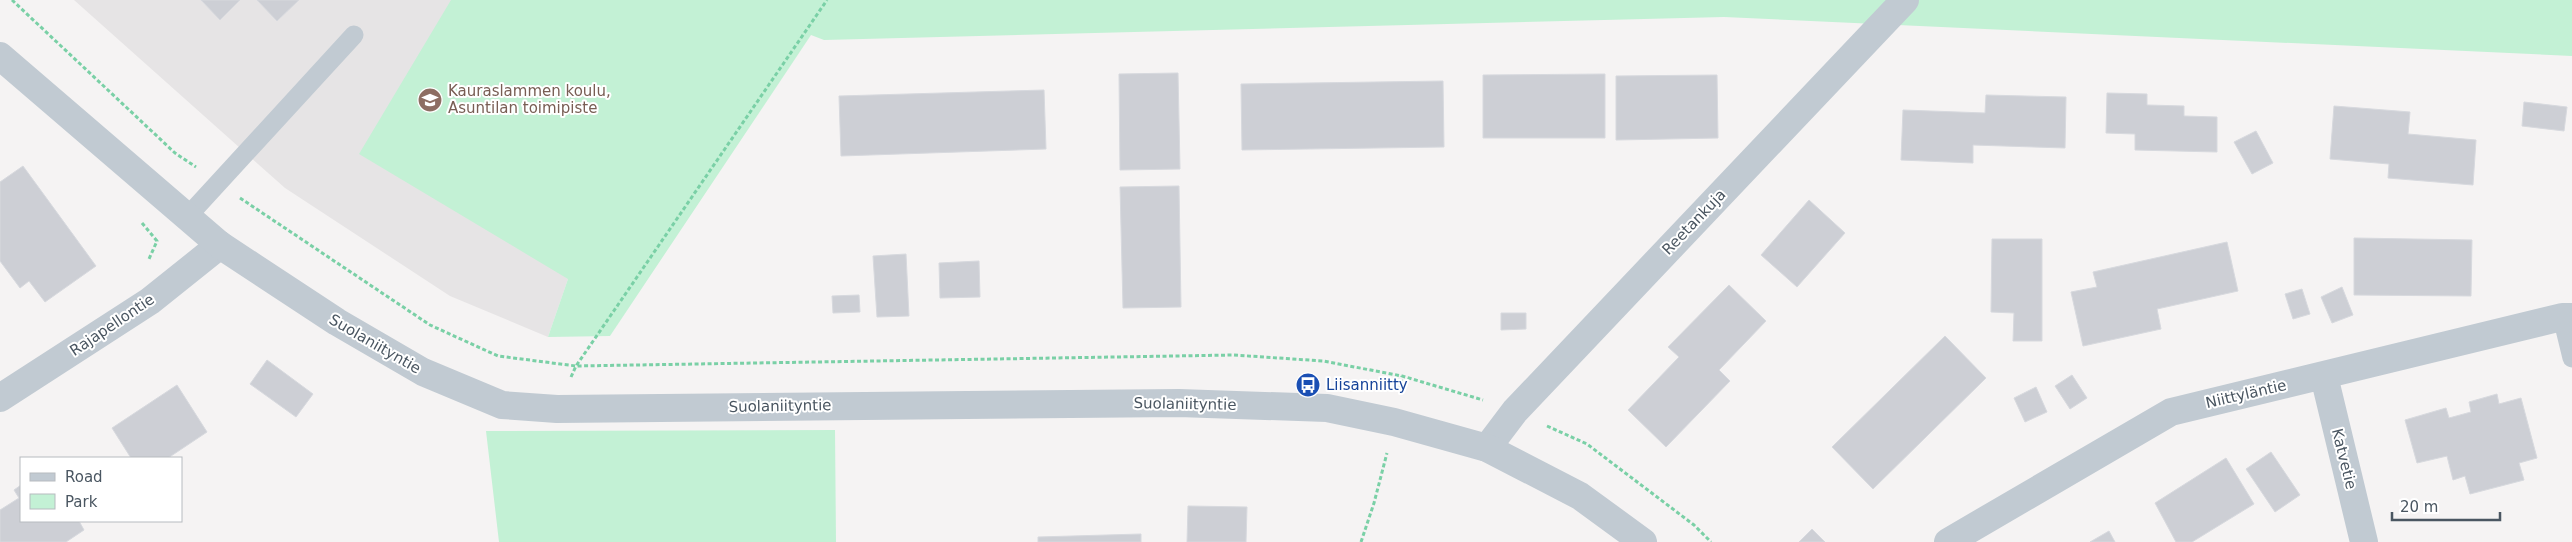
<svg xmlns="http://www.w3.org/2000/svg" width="2572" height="542" viewBox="0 0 2572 542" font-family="'DejaVu Sans',sans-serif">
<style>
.education{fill:#e6e4e5}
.green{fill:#c3f1d5}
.building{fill:#cdcfd5;stroke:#d7d9de}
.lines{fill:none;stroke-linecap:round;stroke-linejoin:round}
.path{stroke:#7ad0a6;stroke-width:3;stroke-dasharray:4 2.5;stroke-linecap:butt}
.service{stroke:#c1cad2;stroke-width:19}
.minor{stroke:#c1cad2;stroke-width:28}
.tertiary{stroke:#c1cad2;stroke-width:28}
.labels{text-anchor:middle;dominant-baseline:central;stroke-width:4;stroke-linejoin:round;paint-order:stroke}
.education-label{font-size:15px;fill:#785e54;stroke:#fff;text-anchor:start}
.street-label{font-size:15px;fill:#4a5661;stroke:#fff}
.transit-label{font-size:15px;fill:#164399;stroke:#fff;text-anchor:start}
</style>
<rect width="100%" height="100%" fill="#f5f3f3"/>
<!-- education -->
<path class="education" d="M 74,0 L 735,0 L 568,279 L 548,337 L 450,296 L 285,188 Z"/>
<!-- green -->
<path class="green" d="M 451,0 L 2572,0 L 2572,56 L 1724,17 L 824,40 L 811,35 L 610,336 L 548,337 L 568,279 L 359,154 Z
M 835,430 L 836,542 L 499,542 L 486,431 Z"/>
<!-- building -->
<path class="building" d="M 201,0 L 240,0 L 220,20 Z
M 257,0 L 299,0 L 277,21 Z
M 1178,73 L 1180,169 L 1120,170 L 1119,74 Z
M 1605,74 L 1605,138 L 1483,138 L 1483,75 Z
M 1717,75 L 1718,138 L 1616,140 L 1616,76 Z
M 1443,81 L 1444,147 L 1242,150 L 1241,84 Z
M 1044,90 L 1046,149 L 841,156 L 839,96 Z
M 2107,93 L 2147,94 L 2147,105 L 2184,106 L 2184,116 L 2217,117 L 2217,152 L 2135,150 L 2135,134 L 2106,133 Z
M 1986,95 L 2066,97 L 2065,148 L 1973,145 L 1973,163 L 1901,160 L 1903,110 L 1985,113 Z
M 2524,102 L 2567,107 L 2564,131 L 2522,126 Z
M 2334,106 L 2410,112 L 2408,134 L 2476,140 L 2473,185 L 2388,178 L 2389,164 L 2330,159 Z
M 2256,131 L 2273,163 L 2252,174 L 2234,142 Z
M 23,166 L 96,266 L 45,302 L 29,281 L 20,288 L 0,261 L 0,182 Z
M 1179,186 L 1181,307 L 1123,308 L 1120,187 Z
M 1809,200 L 1845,233 L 1797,287 L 1761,255 Z
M 2354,238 L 2472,240 L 2471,296 L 2354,295 Z
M 1992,239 L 2042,239 L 2042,341 L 2013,341 L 2014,313 L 1991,312 Z
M 2227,242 L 2238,291 L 2157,309 L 2161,329 L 2083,346 L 2071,292 L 2097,287 L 2093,272 Z
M 906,254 L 909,316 L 877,317 L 873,256 Z
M 979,261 L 980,297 L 940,298 L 939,263 Z
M 1729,285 L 1766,321 L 1719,370 L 1730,381 L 1666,447 L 1628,410 L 1679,357 L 1668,347 Z
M 2342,287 L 2353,315 L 2332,323 L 2321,297 Z
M 2302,289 L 2310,314 L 2293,319 L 2285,294 Z
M 859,295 L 860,312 L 833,313 L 832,296 Z
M 1501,313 L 1526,313 L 1526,329 L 1501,330 Z
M 1945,336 L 1986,378 L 1873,489 L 1832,447 Z
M 267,360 L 313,394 L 296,417 L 250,384 Z
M 2072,375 L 2087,398 L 2070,409 L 2055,386 Z
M 177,385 L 207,432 L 168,458 L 131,458 L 112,428 Z
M 2036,387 L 2047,412 L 2025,422 L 2014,398 Z
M 2497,394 L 2499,404 L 2521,398 L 2537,458 L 2519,463 L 2524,480 L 2470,494 L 2465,476 L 2453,480 L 2447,456 L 2417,463 L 2405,420 L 2446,408 L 2449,418 L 2471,412 L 2469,402 Z
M 2271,452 L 2300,495 L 2275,512 L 2246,469 Z
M 2226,458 L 2254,504 L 2192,542 L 2176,542 L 2155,503 Z
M 21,485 L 21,521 L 79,521 L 84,530 L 66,542 L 0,542 L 0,510 L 19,498 L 14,490 Z
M 1188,506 L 1247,507 L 1246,542 L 1187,542 Z
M 1812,529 L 1825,542 L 1799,542 Z
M 2109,531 L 2115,542 L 2090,542 Z
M 1141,534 L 1141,542 L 1038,542 L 1038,537 Z"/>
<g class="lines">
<!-- path -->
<path class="path" d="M 12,0 L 175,153 L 196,167
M 240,198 L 430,325 L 498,356 L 576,366 L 1234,355 L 1323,361 L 1402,376 L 1483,400
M 142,223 L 157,241 L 149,259
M 571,377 L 576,366 L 827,0
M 1400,390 L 1402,376
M 1547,426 L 1587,444 L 1694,525 L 1711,542
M 1361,542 L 1374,503 L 1387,453"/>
<!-- service -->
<path class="service" d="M 187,217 L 354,35
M 2562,317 L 2572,358"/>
<!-- minor -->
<path class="minor" d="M 2324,376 L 2364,542
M 0,398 L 150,301 L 220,245
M 1487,448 L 1515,411 L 1905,0
M 1948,542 L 2171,412 L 2562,317 L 2572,317"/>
<!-- tertiary -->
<path class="tertiary" d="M 0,56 L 220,245 L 337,322 L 423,372 L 502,405 L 557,409 L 1179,403 L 1327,408 L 1394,422 L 1487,448 L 1580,496 L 1643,542"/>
</g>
<!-- icons -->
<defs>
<symbol id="school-disc" viewBox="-11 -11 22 22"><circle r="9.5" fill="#8d6e63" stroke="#fff"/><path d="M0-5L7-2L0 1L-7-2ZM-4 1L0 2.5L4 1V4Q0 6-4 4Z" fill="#fff"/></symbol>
<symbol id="bus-disc" viewBox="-11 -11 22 22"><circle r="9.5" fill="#1a4fb4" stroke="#fff"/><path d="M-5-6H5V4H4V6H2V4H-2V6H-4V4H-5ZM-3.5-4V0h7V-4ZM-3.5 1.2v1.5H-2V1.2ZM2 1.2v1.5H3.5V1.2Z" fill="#fff"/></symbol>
</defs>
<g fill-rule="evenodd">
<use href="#school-disc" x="416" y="86" width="28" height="28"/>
<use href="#bus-disc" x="1294" y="371" width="28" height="28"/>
</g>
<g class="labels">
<!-- education labels -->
<g class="education-label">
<text x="448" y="91">Kauraslammen koulu,<tspan x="448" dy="17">Asuntilan toimipiste</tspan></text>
</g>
<!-- street labels -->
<g class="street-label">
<text transform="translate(1694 222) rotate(-46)">Reetankuja</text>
<text transform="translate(112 325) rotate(-34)">Rajapellontie</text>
<text transform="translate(375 344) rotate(30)">Suolaniityntie</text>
<text transform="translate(2246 394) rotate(-13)">Niittyläntie</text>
<text transform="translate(1185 404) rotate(1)">Suolaniityntie</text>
<text transform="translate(780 406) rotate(-1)">Suolaniityntie</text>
<text transform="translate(2344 459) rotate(76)">Katvetie</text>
</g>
<!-- transit labels -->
<g class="transit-label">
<text x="1326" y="385">Liisanniitty</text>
</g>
</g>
<!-- legend -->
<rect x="20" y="457" width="162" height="65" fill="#ffffff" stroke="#b7bbc0"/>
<rect x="30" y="473" width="25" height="8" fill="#c1cad2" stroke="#b7bbc0"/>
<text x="65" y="482" font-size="15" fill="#4a5661">Road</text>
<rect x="30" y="494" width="25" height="15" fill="#c3f1d5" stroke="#b7bbc0"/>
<text x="65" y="507" font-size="15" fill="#4a5661">Park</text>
<!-- scale -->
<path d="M2392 512v8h108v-8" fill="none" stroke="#4a5661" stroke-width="2.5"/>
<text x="2400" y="512" font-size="15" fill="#4a5661" stroke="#ffffff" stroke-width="4" paint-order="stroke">20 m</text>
</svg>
